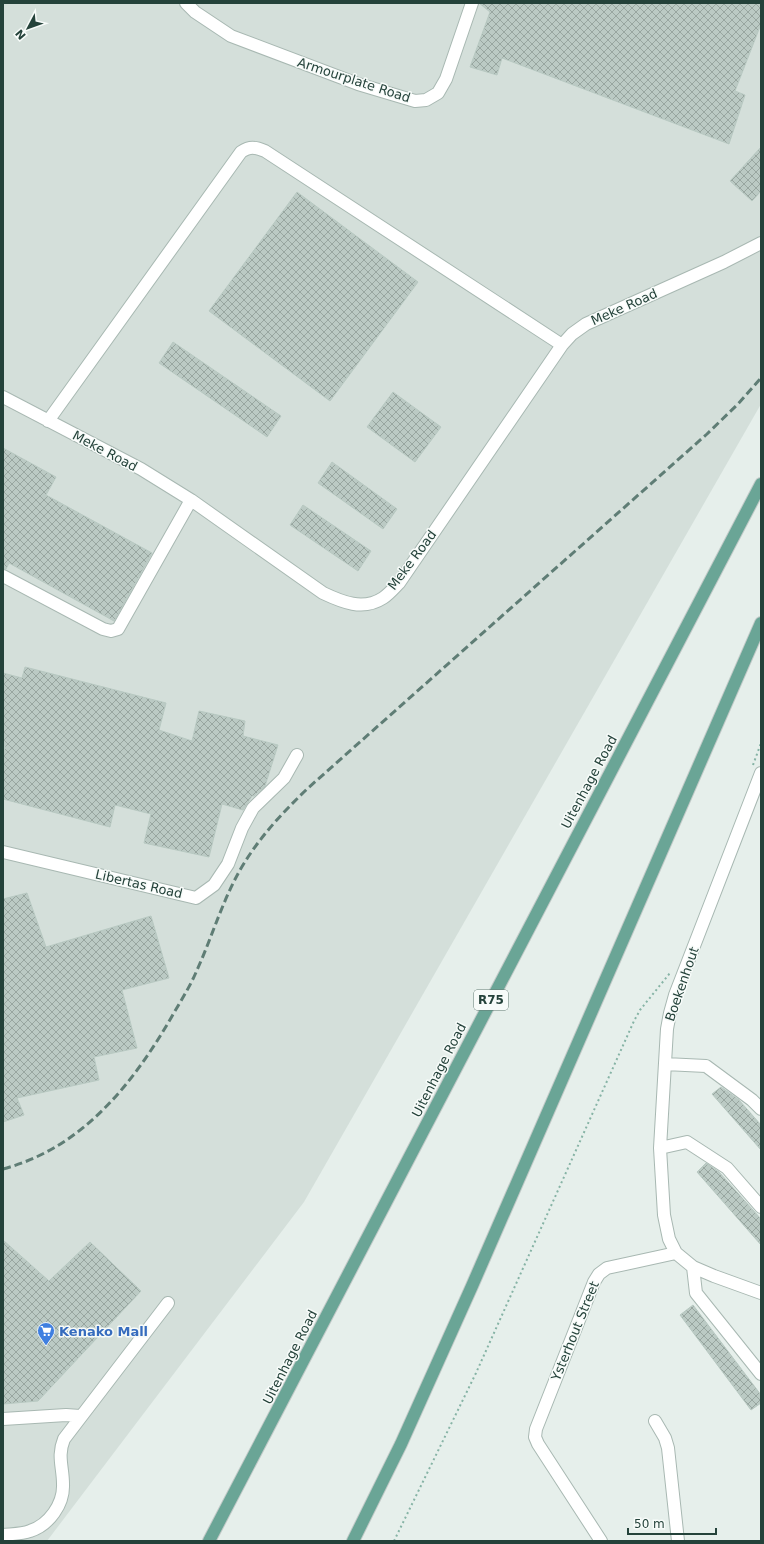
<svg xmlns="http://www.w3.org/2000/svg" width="764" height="1544" viewBox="0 0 764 1544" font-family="'DejaVu Sans',sans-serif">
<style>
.built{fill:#d4dfda}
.building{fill:url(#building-cross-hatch);stroke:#b8c9c2}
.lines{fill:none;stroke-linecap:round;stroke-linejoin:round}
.minor-casing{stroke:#a8b8b2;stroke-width:14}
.major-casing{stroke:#c2cac8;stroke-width:14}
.path{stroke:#86b3a5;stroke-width:2;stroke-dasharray:2 3;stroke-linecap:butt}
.minor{stroke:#fff;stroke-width:12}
.major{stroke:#6aa596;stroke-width:12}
.rail{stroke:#5f7d75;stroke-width:3;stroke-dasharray:8 4;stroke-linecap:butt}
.labels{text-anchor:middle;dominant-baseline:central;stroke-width:3;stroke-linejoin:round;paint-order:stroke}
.shield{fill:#f7fbf9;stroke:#637a73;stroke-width:1}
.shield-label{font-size:12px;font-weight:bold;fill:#24423a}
.street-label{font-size:13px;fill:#24423a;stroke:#f7fbf9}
.shop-label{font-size:13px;font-weight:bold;fill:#366cbe;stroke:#f7fbf9;text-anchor:start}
</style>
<defs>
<pattern id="building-cross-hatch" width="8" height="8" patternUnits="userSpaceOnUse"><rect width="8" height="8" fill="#bbcac4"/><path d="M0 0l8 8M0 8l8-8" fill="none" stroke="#98a6a0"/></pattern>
</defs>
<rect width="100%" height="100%" fill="#e6efeb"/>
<!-- built -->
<path class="built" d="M 3,3 L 761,3 L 761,404 L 304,1202 L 47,1541 L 3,1541 Z"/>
<!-- building -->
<path class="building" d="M 479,3 L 761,3 L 761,24 L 735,91 L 745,95 L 729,144 L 502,58 L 497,75 L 470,67 L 490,12 Z
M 761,147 L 761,191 L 752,201 L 730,181 Z
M 297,192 L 418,282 L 330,401 L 209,311 Z
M 173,342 L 281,416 L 267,437 L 159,363 Z
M 393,392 L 441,427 L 415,462 L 367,427 Z
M 3,448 L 56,477 L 46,495 L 152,553 L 114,621 L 9,563 L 6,569 L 3,569 Z
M 332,462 L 397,509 L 383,529 L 318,483 Z
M 303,505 L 371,551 L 358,571 L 290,525 Z
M 25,667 L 166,703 L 159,730 L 192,741 L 199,711 L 245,721 L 243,736 L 278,745 L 265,786 L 254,796 L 252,796 L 243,810 L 222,804 L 209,857 L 144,843 L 151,814 L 115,805 L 110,827 L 3,799 L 3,755 L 5,746 L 3,746 L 3,673 L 22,678 Z
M 27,893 L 46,947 L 151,916 L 169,978 L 122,990 L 137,1048 L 94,1057 L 99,1080 L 17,1098 L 24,1115 L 3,1122 L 3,899 Z
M 721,1087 L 739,1100 L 761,1125 L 761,1150 L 712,1094 Z
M 706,1163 L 719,1172 L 761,1219 L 761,1245 L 697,1172 Z
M 3,1240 L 49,1281 L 90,1242 L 141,1291 L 38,1401 L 3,1404 Z
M 693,1305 L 761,1395 L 761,1403 L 751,1410 L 680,1315 Z"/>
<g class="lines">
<defs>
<path id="minor" d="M 186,3 L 195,12 L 231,36 L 358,84 L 415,101 L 426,100 L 438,93 L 446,79 L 472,3
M 3,397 L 141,469 L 191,500 L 323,593 C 342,602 363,611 383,598 C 389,594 394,588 399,583 L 562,345 L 572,334 L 586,324 L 724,262 L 761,243
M 48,421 L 241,152 C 250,146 255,147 265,151 L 562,345
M 3,576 L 103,629 L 111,631 L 118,629 L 191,500
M 761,773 L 675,995 L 670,1013 L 667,1029 L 660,1148 L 664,1215 L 669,1239 L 676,1253 L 693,1267 L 714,1276 L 761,1293
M 3,852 L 196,898 L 214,885 L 228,864 L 242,828 L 253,808 L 284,778 L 297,755
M 665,1064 L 706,1066 L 752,1100 L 761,1109
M 660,1148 L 687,1142 L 727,1168 L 761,1207
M 693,1267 L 696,1293 L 761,1374
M 3,1419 L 66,1415 L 80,1416
M 655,1421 L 665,1438 L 668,1448 L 678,1541
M 3,1535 C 12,1534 22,1534 30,1531 C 49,1525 64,1504 63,1484 C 63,1467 57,1456 64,1439 L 168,1303
M 601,1541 L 538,1444 L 535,1437 L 536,1429 L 594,1282 L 599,1274 L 607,1268 L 676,1253"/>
<path id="major" d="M 209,1541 L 761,484
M 353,1541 L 401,1444 L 472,1286 L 761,623"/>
</defs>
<!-- minor casing -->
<use href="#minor" class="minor-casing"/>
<!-- major casing -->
<use href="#major" class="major-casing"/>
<!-- path -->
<path class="path" d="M 753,765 L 761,743
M 394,1541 L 476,1373 L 634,1021 L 640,1010 L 670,973"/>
<!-- minor -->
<use href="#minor" class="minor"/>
<!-- major -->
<use href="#major" class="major"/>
<!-- rail -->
<path class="rail" d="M 3,1169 C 82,1148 132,1085 171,1018 C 180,1002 190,987 197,970 C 212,937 222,902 240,870 C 258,839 281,814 307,789 L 707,434 L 738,404 L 761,378"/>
</g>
<!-- icons -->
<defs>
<symbol id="supermarket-pin" viewBox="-11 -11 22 30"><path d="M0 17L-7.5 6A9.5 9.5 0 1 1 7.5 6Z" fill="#3f7fe0" stroke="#f7fbf9"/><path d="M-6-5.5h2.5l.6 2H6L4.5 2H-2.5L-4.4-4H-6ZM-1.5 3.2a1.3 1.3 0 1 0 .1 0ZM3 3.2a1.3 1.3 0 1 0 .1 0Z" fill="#fff"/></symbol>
</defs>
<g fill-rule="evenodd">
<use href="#supermarket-pin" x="36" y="1321" width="20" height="27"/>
</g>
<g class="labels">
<!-- shield labels -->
<rect class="shield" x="474" y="990" width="34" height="20" rx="3"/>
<g class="shield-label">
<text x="491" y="1000">R75</text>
</g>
<!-- street labels -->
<g class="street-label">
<text transform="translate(354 80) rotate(18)">Armourplate Road</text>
<text transform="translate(624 307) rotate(-24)">Meke Road</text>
<text transform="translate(105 451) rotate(28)">Meke Road</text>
<text transform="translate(412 560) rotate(-53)">Meke Road</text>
<text transform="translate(589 782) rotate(-62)">Uitenhage Road</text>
<text transform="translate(139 884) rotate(13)">Libertas Road</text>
<text transform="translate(682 984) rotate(-71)">Boekenhout</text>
<text transform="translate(439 1070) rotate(-63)">Uitenhage Road</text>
<text transform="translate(575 1331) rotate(-68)">Ysterhout Street</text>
<text transform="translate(290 1357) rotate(-63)">Uitenhage Road</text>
</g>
<!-- shop labels -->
<g class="shop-label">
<text x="59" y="1331">Kenako Mall</text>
</g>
</g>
<!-- border -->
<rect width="764" height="1544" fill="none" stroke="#24423a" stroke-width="8"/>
<!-- north arrow -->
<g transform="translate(28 28) rotate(229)" stroke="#f7fbf9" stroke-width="3" paint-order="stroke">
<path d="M0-3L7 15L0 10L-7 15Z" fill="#24423a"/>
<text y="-6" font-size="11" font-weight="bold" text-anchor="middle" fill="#24423a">N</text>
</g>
<!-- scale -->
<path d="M628 1528v6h88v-6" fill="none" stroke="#24423a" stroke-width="2"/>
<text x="634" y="1528" font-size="12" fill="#24423a" stroke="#f7fbf9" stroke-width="3" paint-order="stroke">50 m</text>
</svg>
